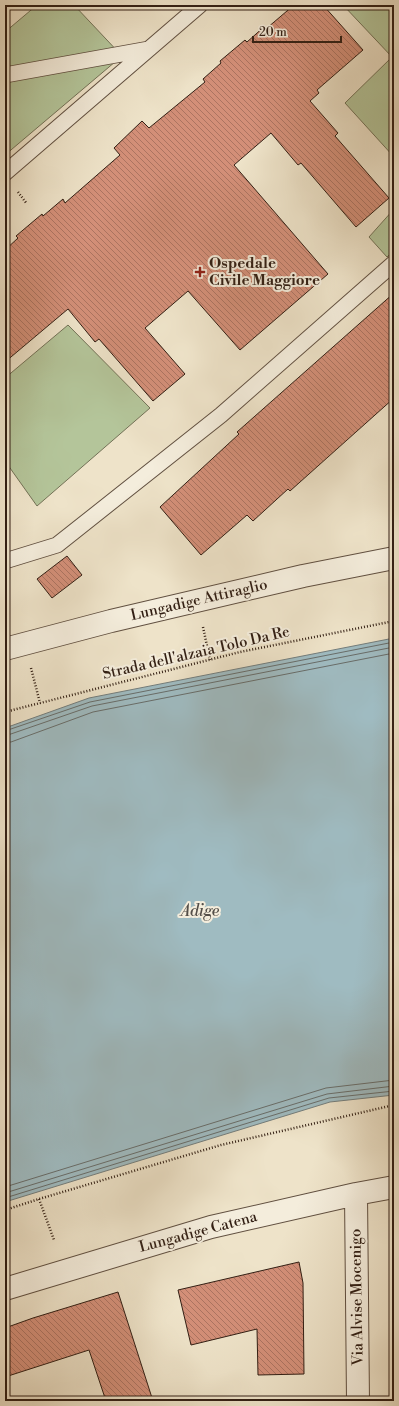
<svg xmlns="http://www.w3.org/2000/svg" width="399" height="1406" viewBox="0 0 399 1406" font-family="'Libre Bodoni',serif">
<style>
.park{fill:#b4c59a;stroke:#737257}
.water{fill:#9fbbc1;stroke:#737d7c}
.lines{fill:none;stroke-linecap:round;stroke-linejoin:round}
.shore{stroke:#686d6a;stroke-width:1}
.building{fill:url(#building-back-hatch);stroke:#321f14}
.service-casing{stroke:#615041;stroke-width:17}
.minor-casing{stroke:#615041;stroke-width:24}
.tertiary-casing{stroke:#615041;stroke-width:24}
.path{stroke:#321f14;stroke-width:2.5;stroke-dasharray:1 2;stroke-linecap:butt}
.service{stroke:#f4eddc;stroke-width:15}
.minor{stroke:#f4eddc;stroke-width:22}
.tertiary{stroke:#f4eddc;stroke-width:22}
.poi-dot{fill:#8f2418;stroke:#f4eddc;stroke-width:1.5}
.labels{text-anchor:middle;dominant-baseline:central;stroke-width:4;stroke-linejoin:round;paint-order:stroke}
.poi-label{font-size:15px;font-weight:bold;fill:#321f14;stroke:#f4eddc;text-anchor:start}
.street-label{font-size:15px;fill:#321f14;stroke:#f4eddc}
.water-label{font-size:16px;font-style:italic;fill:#534e48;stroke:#f4eddc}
</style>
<defs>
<pattern id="building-back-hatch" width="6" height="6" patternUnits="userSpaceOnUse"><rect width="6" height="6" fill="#d38f78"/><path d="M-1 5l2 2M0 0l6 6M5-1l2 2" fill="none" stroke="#ac7461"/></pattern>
</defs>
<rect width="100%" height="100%" fill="#eee3c9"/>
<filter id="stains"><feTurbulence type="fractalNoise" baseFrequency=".005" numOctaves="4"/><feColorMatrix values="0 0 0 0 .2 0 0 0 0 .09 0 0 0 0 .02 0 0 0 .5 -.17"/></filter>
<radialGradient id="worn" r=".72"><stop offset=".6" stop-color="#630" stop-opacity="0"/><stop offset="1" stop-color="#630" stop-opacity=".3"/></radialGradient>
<!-- park -->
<path class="park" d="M 37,5 L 74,5 L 122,56 L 5,155 L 5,32 Z
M 343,5 L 394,5 L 394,157 L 345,103 L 392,57 Z
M 394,209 L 394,250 L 387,257 L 369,237 Z
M 68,325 L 150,408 L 37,506 L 5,461 L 5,378 Z"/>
<!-- water -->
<path class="water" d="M 394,638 L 394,1095 L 330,1102 L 5,1202 L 5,728 L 89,698 Z"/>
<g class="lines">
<!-- shore -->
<path class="shore" d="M 5,731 L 90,702 L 394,642
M 5,736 L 92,706 L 394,647
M 5,742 L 11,742 L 93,712 L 394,653
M 5,1187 L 326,1088 L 394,1080
M 5,1193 L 327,1094 L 394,1086
M 5,1198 L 329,1098 L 394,1091"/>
</g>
<!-- building -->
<path class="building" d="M 294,5 L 323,5 L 363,50 L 317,90 L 319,93 L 310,101 L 338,133 L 335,136 L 389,198 L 356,227 L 301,163 L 298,165 L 271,133 L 234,165 L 328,274 L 240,350 L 188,291 L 145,328 L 185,374 L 153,401 L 99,339 L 95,342 L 68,309 L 5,362 L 5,250 L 18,238 L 16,236 L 42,214 L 43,216 L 63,199 L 65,203 L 120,155 L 114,148 L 142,121 L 149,128 L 205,82 L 203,79 L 221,63 L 220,61 L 245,40 L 247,42 L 265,26 L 267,28 Z
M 394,293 L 394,398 L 290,491 L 288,489 L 253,521 L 247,515 L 201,555 L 160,507 L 239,434 L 237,432 Z
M 67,556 L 82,575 L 52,598 L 37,579 Z
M 299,1262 L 303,1283 L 304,1374 L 258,1375 L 257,1329 L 191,1345 L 178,1290 Z
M 118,1292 L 153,1401 L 106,1401 L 89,1350 L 5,1377 L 5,1328 L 33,1318 Z"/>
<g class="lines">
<defs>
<path id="service" d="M 5,75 L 149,49
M 5,173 L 200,5
M 5,561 L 57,545 L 221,415 L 394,263"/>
<path id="minor" d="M 356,1194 L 358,1401
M 5,1289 L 211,1227 L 356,1194 L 394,1187"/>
<path id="tertiary" d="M 5,649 L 111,621 L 303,576 L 394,558"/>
</defs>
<!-- service casing -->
<use href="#service" class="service-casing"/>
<!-- minor casing -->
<use href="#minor" class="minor-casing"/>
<!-- tertiary casing -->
<use href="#tertiary" class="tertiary-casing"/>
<!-- path -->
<path class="path" d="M 18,192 L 27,204
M 203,627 L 210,660
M 31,668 L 40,703
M 5,712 L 240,652 L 394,621
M 39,1199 L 54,1240
M 5,1210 L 39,1199 L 221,1145 L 394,1105"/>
<!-- service -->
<use href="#service" class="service"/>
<!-- minor -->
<use href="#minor" class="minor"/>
<!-- tertiary -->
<use href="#tertiary" class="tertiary"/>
</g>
<!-- markers -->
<path class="poi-dot" d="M198 266h4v4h4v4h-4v4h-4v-4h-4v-4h4z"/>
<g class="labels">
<!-- poi labels -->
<g class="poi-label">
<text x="209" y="263">Ospedale<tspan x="209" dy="17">Civile Maggiore</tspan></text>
</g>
<!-- street labels -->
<g class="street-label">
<text transform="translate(199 600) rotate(-13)">Lungadige Attiraglio</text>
<text transform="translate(196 653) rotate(-13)">Strada dell'alzaia Tolo Da Re</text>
<text transform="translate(198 1232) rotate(-15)">Lungadige Catena</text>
<text transform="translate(357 1297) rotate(-91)">Via Alvise Mocenigo</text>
</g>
<!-- water labels -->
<g class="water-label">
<text x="200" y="911">Adige</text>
</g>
</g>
<!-- margin -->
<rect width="399" height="1406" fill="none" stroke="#eee3c9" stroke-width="20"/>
<rect x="6" y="6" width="387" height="1394" fill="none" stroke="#321f14" stroke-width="2"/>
<rect x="10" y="10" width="379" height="1386" fill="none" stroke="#321f14"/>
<!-- scale -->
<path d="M253 36v6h88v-6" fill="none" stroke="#321f14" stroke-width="2"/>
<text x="259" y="36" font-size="12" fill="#321f14" stroke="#f4eddc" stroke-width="3" paint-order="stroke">20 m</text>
<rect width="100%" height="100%" filter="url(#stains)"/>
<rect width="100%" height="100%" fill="url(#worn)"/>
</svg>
